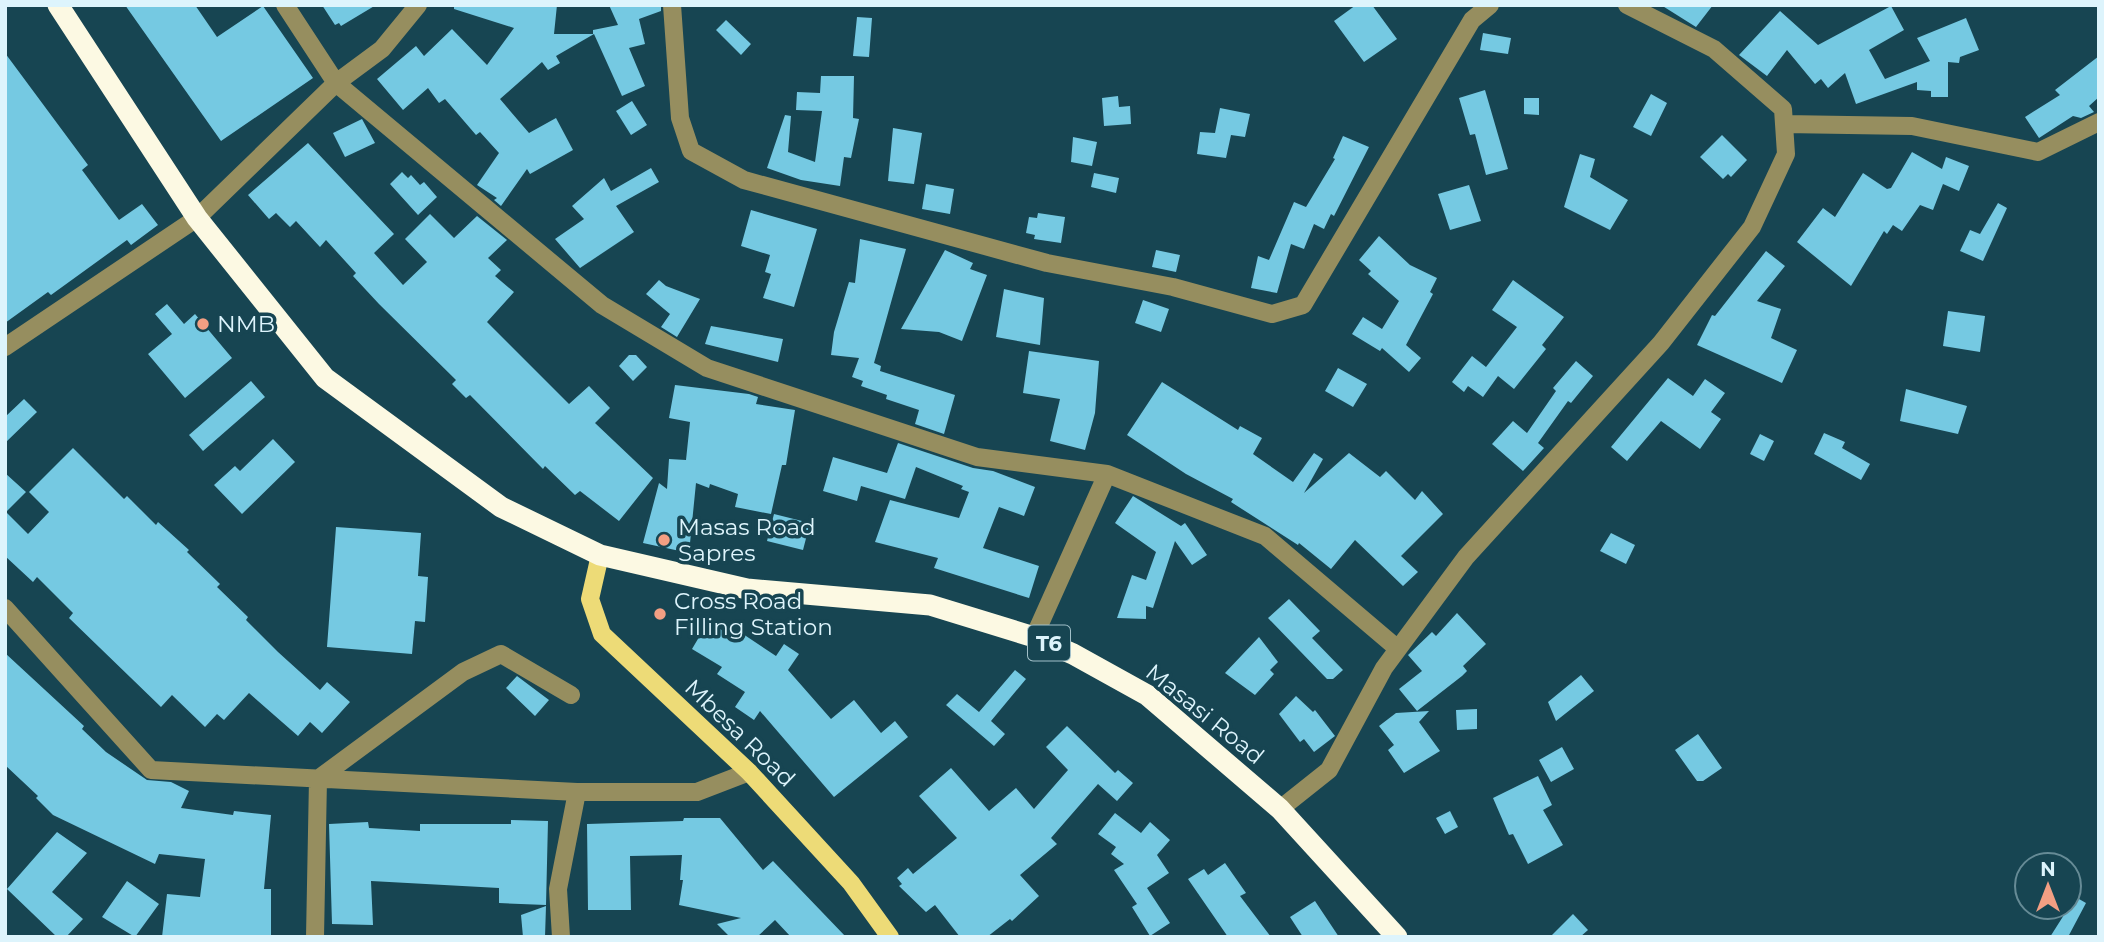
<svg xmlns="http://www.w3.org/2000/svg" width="2104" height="942" viewBox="0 0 2104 942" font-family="Montserrat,sans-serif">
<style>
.building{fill:#75c9e2}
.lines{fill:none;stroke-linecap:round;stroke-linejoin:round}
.minor{stroke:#968e5f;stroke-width:18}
.major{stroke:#eddb77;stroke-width:18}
.highway{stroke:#fcf9e3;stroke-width:21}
.poi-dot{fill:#f39f83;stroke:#174552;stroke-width:2.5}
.labels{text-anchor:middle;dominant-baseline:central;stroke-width:7;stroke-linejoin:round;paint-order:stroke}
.shield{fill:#174552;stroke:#a2c0c9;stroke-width:2}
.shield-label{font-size:21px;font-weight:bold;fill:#ddf4fc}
.poi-label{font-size:23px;fill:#ddf4fc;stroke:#174552;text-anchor:start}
.street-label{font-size:23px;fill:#ddf4fc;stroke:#174552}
</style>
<rect width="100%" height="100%" fill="#174552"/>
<!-- building -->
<path class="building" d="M 125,5 L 195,5 L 217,37 L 263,6 L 313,78 L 221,141 Z
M 322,5 L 376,5 L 341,26 L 339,23 L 335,25 Z
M 454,5 L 557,5 L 554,34 L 593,34 L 593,30 L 618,25 L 609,5 L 661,5 L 661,11 L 639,19 L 645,44 L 629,48 L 645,86 L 622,96 L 594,34 L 556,56 L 560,63 L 548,70 L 542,62 L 500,99 L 529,133 L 556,118 L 573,150 L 530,174 L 527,169 L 501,206 L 494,200 L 497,198 L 477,185 L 499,153 L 480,132 L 476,135 L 445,99 L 439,103 L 428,88 L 403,110 L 377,79 L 416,46 L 424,56 L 452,29 L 487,65 L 514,28 L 454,9 Z
M 1356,5 L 1372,5 L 1397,39 L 1364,62 L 1334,21 Z
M 1661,5 L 1713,5 L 1696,27 Z
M 1891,6 L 1904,30 L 1869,50 L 1885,79 L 1930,61 L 1917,38 L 1966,18 L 1979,50 L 1960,57 L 1959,63 L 1948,62 L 1948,97 L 1931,97 L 1931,91 L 1917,90 L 1917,82 L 1856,104 L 1845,73 L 1828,88 L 1821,79 L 1815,84 L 1787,50 L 1767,76 L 1739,55 L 1780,11 L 1818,45 Z
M 857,17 L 872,18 L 869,57 L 853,56 Z
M 726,20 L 751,44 L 741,55 L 716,30 Z
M 1483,33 L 1511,38 L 1508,54 L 1480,50 Z
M 5,53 L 88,165 L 82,170 L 119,220 L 142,204 L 158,225 L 131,245 L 127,240 L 51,295 L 48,292 L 5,323 Z
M 2099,56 L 2099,97 L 2089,106 L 2094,112 L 2081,118 L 2073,116 L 2039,138 L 2025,117 L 2060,95 L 2055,90 Z
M 821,76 L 854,76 L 853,118 L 859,119 L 851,158 L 844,157 L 840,186 L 801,180 L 767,168 L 785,115 L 791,116 L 788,152 L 815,162 L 822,111 L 796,110 L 797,92 L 820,93 Z
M 1485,90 L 1508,169 L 1486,175 L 1475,134 L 1470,135 L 1459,98 Z
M 1651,94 L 1667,103 L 1651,136 L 1633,127 Z
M 1118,96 L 1119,107 L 1130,106 L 1131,124 L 1104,126 L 1102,98 Z
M 1524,98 L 1539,98 L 1539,115 L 1524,114 Z
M 632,101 L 647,125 L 631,135 L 616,111 Z
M 1220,108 L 1250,114 L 1245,137 L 1231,135 L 1226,158 L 1197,154 L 1200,132 L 1215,133 Z
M 362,119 L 375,143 L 345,157 L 333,133 Z
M 893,128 L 922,133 L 914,184 L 888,181 Z
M 1722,135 L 1747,160 L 1731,177 L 1728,174 L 1723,179 L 1700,157 Z
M 1343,136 L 1369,147 L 1334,216 L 1331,214 L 1324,229 L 1314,224 L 1304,249 L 1291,244 L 1277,293 L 1251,288 L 1258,256 L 1269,260 L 1294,202 L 1306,207 L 1335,159 L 1333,158 Z
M 1073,137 L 1097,142 L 1092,166 L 1071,162 Z
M 308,143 L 394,234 L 374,253 L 403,285 L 427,262 L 405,239 L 430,214 L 454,238 L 477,216 L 507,240 L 488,258 L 501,270 L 495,276 L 514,292 L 487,322 L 569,404 L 589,386 L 610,408 L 595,423 L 653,478 L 619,521 L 580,491 L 575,495 L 545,466 L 543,469 L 470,395 L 466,398 L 452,384 L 456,380 L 379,304 L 353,276 L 356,273 L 326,240 L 320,247 L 296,221 L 290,227 L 276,213 L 269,219 L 248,195 Z
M 1912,152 L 1942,169 L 1946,157 L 1969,166 L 1959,191 L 1943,184 L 1933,210 L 1920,205 L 1902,231 L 1893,225 L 1887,234 L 1884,231 L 1851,286 L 1797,242 L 1823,208 L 1835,217 L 1863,173 L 1887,189 L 1891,188 Z
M 1580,154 L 1595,159 L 1590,177 L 1628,200 L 1610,230 L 1564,207 Z
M 651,168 L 659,182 L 616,206 L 634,232 L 580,268 L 555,239 L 584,219 L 572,206 L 604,178 L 611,191 Z
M 402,172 L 408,178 L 411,175 L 420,185 L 424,182 L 437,197 L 418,215 L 390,184 Z
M 1094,173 L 1119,178 L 1116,193 L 1091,187 Z
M 926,184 L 954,189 L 950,214 L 922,209 Z
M 1469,185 L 1481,221 L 1450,230 L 1438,194 Z
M 1998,203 L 2007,208 L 1983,261 L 1960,251 L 1970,230 L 1980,234 Z
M 751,210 L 817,229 L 794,307 L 763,298 L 771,274 L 765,272 L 770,255 L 741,246 Z
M 1038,213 L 1065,217 L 1061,243 L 1034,239 L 1035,235 L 1026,233 L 1029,217 L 1037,218 Z
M 1379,236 L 1410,265 L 1437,278 L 1430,292 L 1433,294 L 1406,345 L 1421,358 L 1409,372 L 1382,348 L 1380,351 L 1352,334 L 1363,317 L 1382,329 L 1399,301 L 1368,274 L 1371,271 L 1359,260 Z
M 860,239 L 906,249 L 874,363 L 881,366 L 880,371 L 955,395 L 944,434 L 915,424 L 919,410 L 886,399 L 887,395 L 861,386 L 863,381 L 852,377 L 859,358 L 831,355 L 834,332 L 849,282 L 855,283 Z
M 945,250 L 973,263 L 970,269 L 987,275 L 962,341 L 939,332 L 901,329 Z
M 1156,250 L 1180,255 L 1176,272 L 1152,267 Z
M 1766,251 L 1785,266 L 1757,301 L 1781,309 L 1771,338 L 1797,350 L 1782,383 L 1697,345 L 1712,315 L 1715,316 Z
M 659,280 L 666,286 L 700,299 L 677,337 L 661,327 L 670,314 L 646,294 Z
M 1513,280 L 1564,317 L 1542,345 L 1546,349 L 1514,389 L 1498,376 L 1483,397 L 1468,386 L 1464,392 L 1452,382 L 1472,356 L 1486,367 L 1517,327 L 1492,310 Z
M 1004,289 L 1044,298 L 1040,345 L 996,337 Z
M 1143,300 L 1169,309 L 1161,332 L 1135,323 Z
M 167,304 L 184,324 L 195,314 L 232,358 L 185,398 L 148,354 L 172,334 L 155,314 Z
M 1948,311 L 1985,316 L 1980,352 L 1943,346 Z
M 711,326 L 783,339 L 778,362 L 705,344 Z
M 1029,351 L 1099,361 L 1095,413 L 1085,450 L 1050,441 L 1060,399 L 1023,393 Z
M 629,355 L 636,355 L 647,367 L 633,381 L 619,366 Z
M 1576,361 L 1593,376 L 1571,403 L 1568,401 L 1538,443 L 1544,448 L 1523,471 L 1492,444 L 1513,421 L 1527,433 L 1556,391 L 1553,388 Z
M 1338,368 L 1367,384 L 1353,407 L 1325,391 Z
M 1668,378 L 1693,396 L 1705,379 L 1725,393 L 1711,412 L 1721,419 L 1700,449 L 1661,421 L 1627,461 L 1611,447 Z
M 251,381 L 265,397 L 203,451 L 189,435 Z
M 1162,382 L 1238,430 L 1240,426 L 1262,438 L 1253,454 L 1293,482 L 1314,453 L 1323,459 L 1304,493 L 1349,453 L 1380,477 L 1386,471 L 1415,500 L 1422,491 L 1443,514 L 1401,556 L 1418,572 L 1403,586 L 1355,540 L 1331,569 L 1299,543 L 1298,545 L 1231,502 L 1233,499 L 1186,474 L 1127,435 Z
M 675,385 L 749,394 L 758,397 L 756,404 L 795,410 L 786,465 L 782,465 L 771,514 L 735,507 L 738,494 L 710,484 L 709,488 L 696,483 L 689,553 L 643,543 L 659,483 L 667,489 L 669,459 L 686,460 L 690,422 L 669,418 Z
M 1906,389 L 1967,406 L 1958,434 L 1900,421 Z
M 24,399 L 37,412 L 5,443 L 5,417 Z
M 1824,433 L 1845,442 L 1842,448 L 1870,464 L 1861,480 L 1814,454 Z
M 1760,434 L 1774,441 L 1764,461 L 1750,454 Z
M 273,439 L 295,462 L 242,514 L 214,485 L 235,466 L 240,471 Z
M 898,443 L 973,468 L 993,471 L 1035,487 L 1024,516 L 999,507 L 983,548 L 1039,566 L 1029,598 L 934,568 L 938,558 L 875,542 L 890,500 L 959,518 L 969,492 L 961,489 L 963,486 L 916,467 L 905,499 L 861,486 L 857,501 L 823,491 L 833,457 L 887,473 Z
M 73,448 L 124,499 L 127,496 L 156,525 L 158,522 L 189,550 L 187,552 L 220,584 L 217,587 L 248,617 L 246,620 L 278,652 L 320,690 L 327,682 L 350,702 L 322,733 L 310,722 L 298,736 L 249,693 L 224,720 L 217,714 L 205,727 L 172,695 L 161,707 L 69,618 L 73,613 L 37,577 L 33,582 L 5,556 L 5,473 L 26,492 L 6,512 L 28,534 L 49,512 L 29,492 Z
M 1133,496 L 1181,526 L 1185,523 L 1207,555 L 1192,565 L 1175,541 L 1153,608 L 1146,606 L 1146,619 L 1117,618 L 1132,575 L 1146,580 L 1156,552 L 1115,523 Z
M 774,514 L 810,523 L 803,550 L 767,541 Z
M 336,527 L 421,533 L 418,576 L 428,577 L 425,622 L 415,621 L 412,654 L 327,647 Z
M 1611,533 L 1635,545 L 1626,564 L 1600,551 Z
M 1289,599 L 1320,631 L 1312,638 L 1343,670 L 1333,679 L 1327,679 L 1268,618 Z
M 1457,613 L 1486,644 L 1463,666 L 1467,671 L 1462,676 L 1417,711 L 1399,689 L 1422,671 L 1408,655 L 1432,632 L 1436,636 Z
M 708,622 L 739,640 L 743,634 L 776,656 L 784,644 L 799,654 L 788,670 L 831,719 L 854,700 L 881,733 L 895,721 L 908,737 L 834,797 L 760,711 L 754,720 L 735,707 L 745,692 L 717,674 L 722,667 L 692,649 Z
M 1259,637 L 1278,662 L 1270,670 L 1274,674 L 1255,695 L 1225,673 Z
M 5,653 L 84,726 L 82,729 L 106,752 L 147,780 L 171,782 L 189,791 L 181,808 L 233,815 L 234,811 L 271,815 L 264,889 L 271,889 L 271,937 L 162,937 L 167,894 L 200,897 L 205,859 L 159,854 L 155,864 L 53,815 L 36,798 L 38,796 L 5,765 Z
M 1015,670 L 1026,679 L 991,721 L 1005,734 L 994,746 L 946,705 L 957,694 L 979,712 Z
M 1581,675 L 1594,691 L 1556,721 L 1548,702 Z
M 517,676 L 549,700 L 535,716 L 506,688 Z
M 1296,696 L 1313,712 L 1315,710 L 1335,736 L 1314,752 L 1304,739 L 1300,742 L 1279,714 Z
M 1477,709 L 1477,729 L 1457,730 L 1456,710 Z
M 1429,711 L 1419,722 L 1440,751 L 1404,773 L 1388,750 L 1394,745 L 1379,726 L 1396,713 Z
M 1067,726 L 1115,773 L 1118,770 L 1133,783 L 1117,801 L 1098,784 L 1051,838 L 1057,844 L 1020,875 L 1039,896 L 1012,921 L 1010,919 L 987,937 L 960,937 L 935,905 L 926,912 L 899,886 L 902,884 L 897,878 L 908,868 L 913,874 L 957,838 L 919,796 L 951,768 L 989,811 L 1016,788 L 1034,809 L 1068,770 L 1046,747 Z
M 1698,734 L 1722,768 L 1703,781 L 1697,781 L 1675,750 Z
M 1562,747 L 1574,769 L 1551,782 L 1539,760 Z
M 1538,776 L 1552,805 L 1543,810 L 1563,845 L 1528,864 L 1513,834 L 1509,835 L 1493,798 Z
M 1450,811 L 1458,827 L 1445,834 L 1436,818 Z
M 1115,813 L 1141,833 L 1150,822 L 1170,840 L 1157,855 L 1169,873 L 1147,888 L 1170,923 L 1150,936 L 1132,907 L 1137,904 L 1114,870 L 1124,864 L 1111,854 L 1116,847 L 1098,834 Z
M 684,818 L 720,818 L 763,870 L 773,861 L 846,937 L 791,937 L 775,920 L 757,937 L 730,937 L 717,924 L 741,918 L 679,905 L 683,880 L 680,880 L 682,855 L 630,856 L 631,910 L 588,910 L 587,824 L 683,821 Z
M 511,820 L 548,821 L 546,905 L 499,903 L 499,888 L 371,881 L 373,925 L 332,924 L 329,824 L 368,822 L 369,828 L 420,831 L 420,824 L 511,824 Z
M 57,832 L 87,853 L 52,892 L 83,919 L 66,937 L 57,937 L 7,889 Z
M 1225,863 L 1246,893 L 1240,896 L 1271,937 L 1228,937 L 1188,879 L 1204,869 L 1208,875 Z
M 127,881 L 159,904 L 135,937 L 102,917 Z
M 2072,895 L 2086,903 L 2068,937 L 2050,937 L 2069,907 Z
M 1315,901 L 1339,937 L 1303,937 L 1290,917 Z
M 546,906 L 545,937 L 523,937 L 521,915 Z
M 1573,914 L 1588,930 L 1580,937 L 1550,937 Z"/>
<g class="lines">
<!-- minor -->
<path class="minor" d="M 285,5 L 336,83 L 602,305 L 707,368 L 977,457 L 1107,474 L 1265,536 L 1398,649
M 672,5 L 680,118 L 691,151 L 744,180 L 1047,263 L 1173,287 L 1272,314 L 1303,305 L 1472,20 L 1490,5
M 1784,124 L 1912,126 L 2038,152 L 2099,122
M 5,347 L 197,218 L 336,83 L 382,49 L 418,5
M 5,608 L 151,770 L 577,792 L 697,792 L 749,772
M 1034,637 L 1107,474
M 318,779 L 463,672 L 501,654 L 571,695
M 1280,809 L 1329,770 L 1384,668 L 1466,557 L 1661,343 L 1752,227 L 1786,154 L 1783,109 L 1714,49 L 1627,5
M 315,937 L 318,779
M 561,937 L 558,889 L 577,792"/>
<!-- major -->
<path class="major" d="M 600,555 L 590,599 L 602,634 L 749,772 L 851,883 L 890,937"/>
<!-- highway -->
<path class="highway" d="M 58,5 L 197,218 L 325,378 L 501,507 L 600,555 L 747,589 L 930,605 L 1034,637 L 1073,654 L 1147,695 L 1280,809 L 1397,937"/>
</g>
<!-- markers -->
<g class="poi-dot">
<circle cx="203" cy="324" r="7"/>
<circle cx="664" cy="540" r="7"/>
<circle cx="660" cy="614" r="7"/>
</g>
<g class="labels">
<!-- shield labels -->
<rect class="shield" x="1028" y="625.5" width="42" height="35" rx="5"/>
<g class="shield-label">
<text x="1049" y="643">T6</text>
</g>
<!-- poi labels -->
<g class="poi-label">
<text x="217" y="324">NMB</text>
<text x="678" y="527">Masas Road<tspan x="678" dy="26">Sapres</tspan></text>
<text x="674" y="601">Cross Road<tspan x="674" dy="26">Filling Station</tspan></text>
</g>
<!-- street labels -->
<g class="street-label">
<text transform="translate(1205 714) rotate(39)">Masasi Road</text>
<text transform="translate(740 733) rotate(44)">Mbesa Road</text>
</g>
</g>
<!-- border -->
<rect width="2104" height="942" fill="none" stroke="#ddf4fc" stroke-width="14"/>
<!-- north arrow -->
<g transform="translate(2048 886)"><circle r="33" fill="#174552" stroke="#668b96" stroke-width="2"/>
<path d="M0-5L12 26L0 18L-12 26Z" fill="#f39f83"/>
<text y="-10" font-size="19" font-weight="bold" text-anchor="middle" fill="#ddf4fc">N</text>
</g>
</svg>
